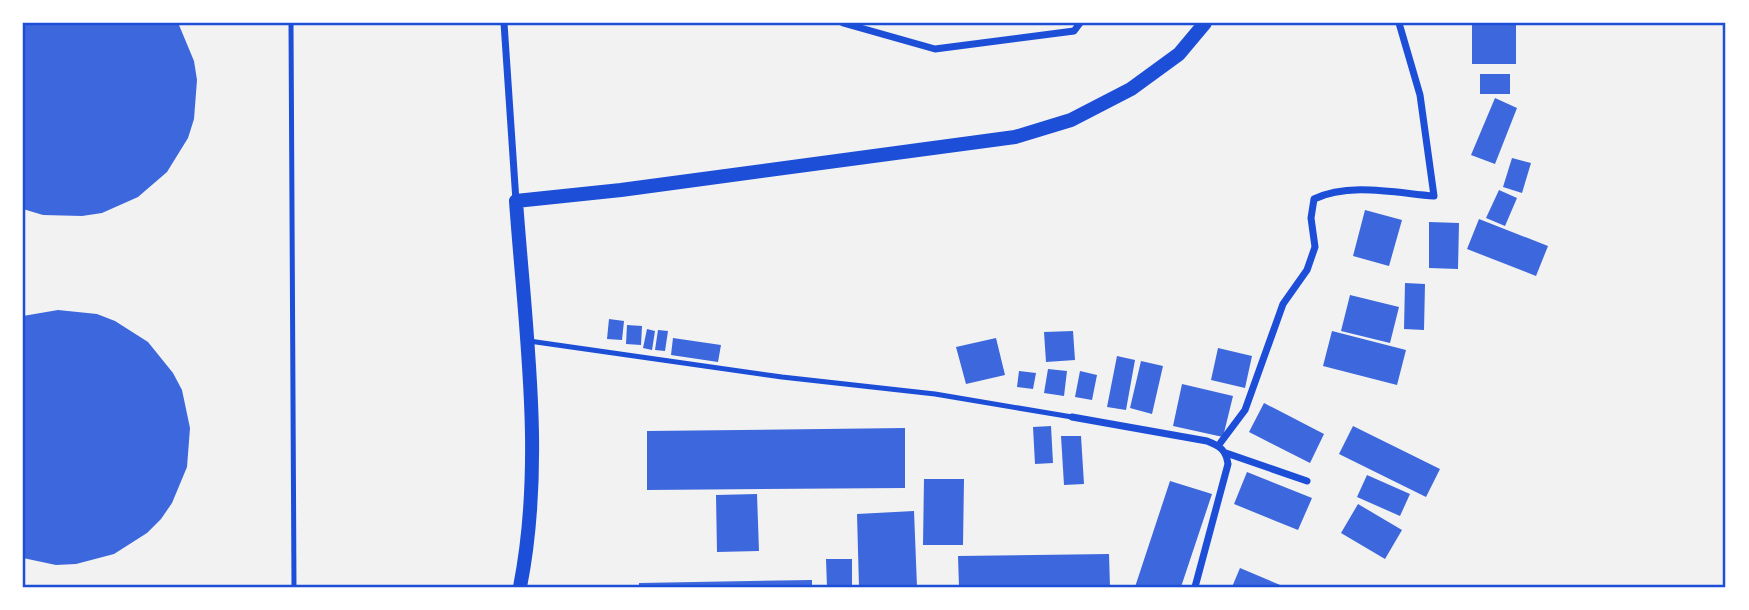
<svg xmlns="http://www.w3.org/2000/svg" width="1749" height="610" viewBox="0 0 1749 610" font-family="Figtree,sans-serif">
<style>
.building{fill:#3d67dc}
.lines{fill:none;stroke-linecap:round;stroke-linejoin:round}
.service{stroke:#1d4ed8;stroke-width:5}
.minor{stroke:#1d4ed8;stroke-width:7}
.secondary{stroke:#1d4ed8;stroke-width:14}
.neatline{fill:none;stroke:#1d4ed8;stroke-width:2.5}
</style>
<rect width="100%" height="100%" fill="#f2f2f2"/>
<!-- building -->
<path class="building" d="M 23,23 L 178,23 L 179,25 L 194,61 L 197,80 L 194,119 L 188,138 L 167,172 L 138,197 L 102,213 L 82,216 L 43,215 L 23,209 Z
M 1472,23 L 1516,23 L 1516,64 L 1472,64 Z
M 1480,74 L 1510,74 L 1510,94 L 1480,94 Z
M 1495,98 L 1517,108 L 1495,164 L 1471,155 Z
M 1512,158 L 1531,163 L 1522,193 L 1503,187 Z
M 1499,190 L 1517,198 L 1505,226 L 1486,218 Z
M 1365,210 L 1402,220 L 1389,266 L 1353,256 Z
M 1479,219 L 1548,246 L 1536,276 L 1467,249 Z
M 1429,222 L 1459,223 L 1458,269 L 1429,268 Z
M 1405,283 L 1425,284 L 1424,330 L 1404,329 Z
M 1350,295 L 1399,307 L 1390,343 L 1341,331 Z
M 58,310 L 97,314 L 115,321 L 148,342 L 173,373 L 182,390 L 190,428 L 187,467 L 172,503 L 161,519 L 147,533 L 114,554 L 76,564 L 56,565 L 23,558 L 23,316 Z
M 609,319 L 624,321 L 622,340 L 607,339 Z
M 627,325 L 642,326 L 641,345 L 626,344 Z
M 647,329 L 655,331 L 652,350 L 643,348 Z
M 658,330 L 668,331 L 665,351 L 655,350 Z
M 1073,331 L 1075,360 L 1046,362 L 1044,332 Z
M 1332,331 L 1406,350 L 1397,385 L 1323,366 Z
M 673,338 L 721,345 L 718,362 L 671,355 Z
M 996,338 L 1005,375 L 966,384 L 956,347 Z
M 1218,348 L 1252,356 L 1245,388 L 1211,380 Z
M 1117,356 L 1135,360 L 1126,410 L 1107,407 Z
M 1141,361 L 1163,366 L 1152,414 L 1130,408 Z
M 1048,369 L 1067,371 L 1064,396 L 1044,393 Z
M 1019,371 L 1036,373 L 1033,389 L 1017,387 Z
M 1080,371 L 1097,375 L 1092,400 L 1075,397 Z
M 1182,384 L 1233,396 L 1223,437 L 1173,426 Z
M 1264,403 L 1324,434 L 1310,463 L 1249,432 Z
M 1051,426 L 1053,463 L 1035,464 L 1033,427 Z
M 1353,426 L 1440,469 L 1426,497 L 1339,454 Z
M 905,428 L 905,488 L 647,490 L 647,431 Z
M 1061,436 L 1081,436 L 1084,484 L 1064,485 Z
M 1247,472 L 1312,498 L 1298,530 L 1234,504 Z
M 1367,475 L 1410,494 L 1400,516 L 1357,497 Z
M 924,479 L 964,479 L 963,545 L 923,545 Z
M 1170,481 L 1212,494 L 1181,587 L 1135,587 Z
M 757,494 L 759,551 L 717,552 L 716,495 Z
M 1358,504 L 1402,530 L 1385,559 L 1341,533 Z
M 914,511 L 917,587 L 859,587 L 857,514 Z
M 1109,554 L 1110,587 L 959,587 L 958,556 Z
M 826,559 L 852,559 L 852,587 L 827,587 Z
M 1240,568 L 1285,587 L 1232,587 Z
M 812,580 L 812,587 L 639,587 L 639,583 Z"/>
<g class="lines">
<!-- service -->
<path class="service" d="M 291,23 L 294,587
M 529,341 L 782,377 L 935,394 L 1072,417"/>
<!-- minor -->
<path class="minor" d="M 504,23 L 516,201
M 843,23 L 935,49 L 1074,31 L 1080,23
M 1072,417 L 1207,441 C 1220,446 1226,450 1228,464 L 1195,587
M 1218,446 L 1245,410 L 1283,304 L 1307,270 L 1315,247 L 1311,218 L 1314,199 C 1349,182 1396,193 1434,196 L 1420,95 L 1399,23
M 1226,453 L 1307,481"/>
<!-- secondary -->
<path class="secondary" d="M 520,587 C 545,461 525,328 516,201 L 621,190 L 1015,137 L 1071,120 L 1131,89 L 1179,54 L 1205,23"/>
</g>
<!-- border -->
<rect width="1749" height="610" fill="none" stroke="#ffffff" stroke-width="49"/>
<rect x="24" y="24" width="1700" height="562" class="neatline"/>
</svg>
